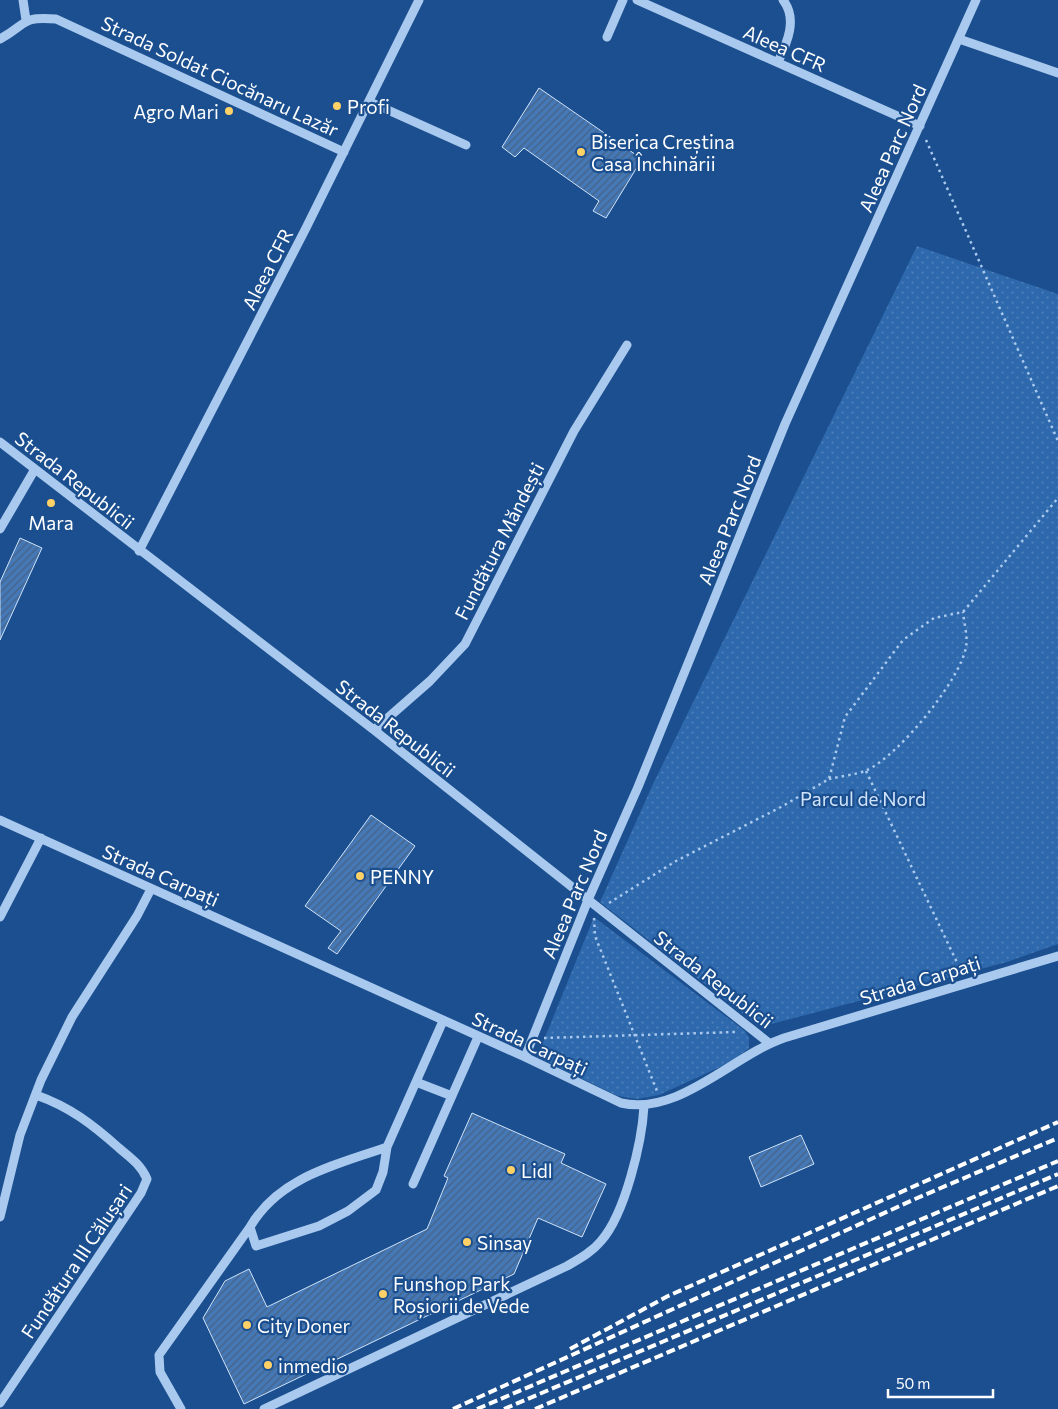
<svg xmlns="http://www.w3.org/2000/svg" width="1058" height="1409" viewBox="0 0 1058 1409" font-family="Commissioner,sans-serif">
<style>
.park{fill:url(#park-dots)}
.building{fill:url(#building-hatch);stroke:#cfe3fa}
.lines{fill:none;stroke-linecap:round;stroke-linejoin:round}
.path{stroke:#a9c9ee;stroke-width:2.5;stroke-dasharray:2.5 4;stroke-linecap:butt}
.minor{stroke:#a9c9ee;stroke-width:9}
.rail{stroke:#fff;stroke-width:4;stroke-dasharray:9 4;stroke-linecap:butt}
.poi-dot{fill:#ffd166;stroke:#1b4f8f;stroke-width:2}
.labels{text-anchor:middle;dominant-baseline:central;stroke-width:4.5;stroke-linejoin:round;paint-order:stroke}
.street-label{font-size:19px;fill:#fff;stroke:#1b4f8f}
.poi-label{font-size:19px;fill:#fff;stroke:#1b4f8f;text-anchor:start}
.park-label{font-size:19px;fill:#cfe3fa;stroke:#1b4f8f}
</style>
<defs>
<pattern id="park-dots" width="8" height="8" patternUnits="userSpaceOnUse" patternTransform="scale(1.25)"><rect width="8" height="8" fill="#2e69ad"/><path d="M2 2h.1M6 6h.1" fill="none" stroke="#4d80b9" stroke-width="1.8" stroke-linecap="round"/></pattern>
<pattern id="building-hatch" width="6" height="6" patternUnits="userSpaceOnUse" patternTransform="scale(1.25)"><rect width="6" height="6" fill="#4478b7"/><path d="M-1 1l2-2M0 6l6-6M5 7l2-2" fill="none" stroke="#486282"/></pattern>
</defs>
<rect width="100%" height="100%" fill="#1b4f8f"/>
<!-- park -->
<path class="park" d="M 917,246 L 1058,294 L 1058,944 L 1007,962 L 760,1027 L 600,902 L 653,784 Z
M 594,917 L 745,1031 L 749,1038 L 749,1048 L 731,1062 L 659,1095 L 637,1099 L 618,1096 L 537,1057 Z"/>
<!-- building -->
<path class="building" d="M 539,88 L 642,159 L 606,218 L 593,211 L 599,201 L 524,148 L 515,157 L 502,147 Z
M 20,538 L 42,548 L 0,640 L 0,582 Z
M 371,815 L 415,846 L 337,954 L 328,948 L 341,931 L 305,906 Z
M 472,1113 L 565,1154 L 561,1163 L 606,1184 L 582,1237 L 538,1218 L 514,1274 L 244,1404 L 203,1318 L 225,1281 L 249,1269 L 267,1307 L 427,1229 L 448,1178 L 444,1176 Z
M 801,1135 L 814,1164 L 761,1187 L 749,1157 Z"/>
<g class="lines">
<!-- path -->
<path class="path" d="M 926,140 L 1058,441
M 866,771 L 962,973
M 829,779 C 841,776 856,775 867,770 C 898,756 960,681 966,647 C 968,637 964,623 963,612
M 609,903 L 676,861 L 781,807 L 829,779 L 845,717 L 903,640 L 934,618 L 963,612 L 1058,498
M 594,918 L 595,936 L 657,1091
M 544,1038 L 736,1032"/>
<!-- minor -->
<path class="minor" d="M 23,0 L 26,20
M 637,0 L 920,126
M 607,37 L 623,0
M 0,39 C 27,24 21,16 56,19 L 344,152
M 959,39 L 1058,73
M 778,62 C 787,43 798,19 783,0
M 370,102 L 466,145
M 0,442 L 374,730 L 769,1043
M 0,529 L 35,469
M 139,551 L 306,228 L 419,0
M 374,730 L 430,681 L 465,644 L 574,431 L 627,345
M 0,820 L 525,1057 L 621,1103 C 679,1116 732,1056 784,1038 L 1058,956
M 0,917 L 41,838
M 525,1057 L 588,900 L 638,787 L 785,424 L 976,0
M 416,1082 L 452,1096
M 387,1147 L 383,1172 L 376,1190 L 348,1211 L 319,1226 L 256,1246 L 250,1227 C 279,1177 336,1165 387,1147 L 443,1021
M 413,1184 L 478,1037
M 0,1217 L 20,1135 L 41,1080 L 72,1017 L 137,916 L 151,889
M 0,1403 L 141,1193 L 147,1179 C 141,1165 131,1158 119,1148 C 92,1124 70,1107 36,1095
M 181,1409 L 160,1372 L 159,1355 L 250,1227
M 264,1409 L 567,1266 C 579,1259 592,1252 601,1241 C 625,1214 642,1142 644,1106"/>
<!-- rail -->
<path class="rail" d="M 570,1349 L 668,1296 L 1058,1122
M 453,1409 L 915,1199 L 1058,1138
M 477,1409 L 1058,1161
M 504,1409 L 1058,1174
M 535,1409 L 1058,1186"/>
</g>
<!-- markers -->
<g class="poi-dot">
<circle cx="337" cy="106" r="5"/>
<circle cx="229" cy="111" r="5"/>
<circle cx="581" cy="152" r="5"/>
<circle cx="51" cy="503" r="5"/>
<circle cx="360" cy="876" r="5"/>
<circle cx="511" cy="1170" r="5"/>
<circle cx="467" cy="1242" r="5"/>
<circle cx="383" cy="1294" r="5"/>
<circle cx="247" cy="1325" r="5"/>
<circle cx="268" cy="1365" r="5"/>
</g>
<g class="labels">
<!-- street labels -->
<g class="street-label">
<text transform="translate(785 48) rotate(24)">Aleea CFR</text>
<text transform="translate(220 76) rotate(25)">Strada Soldat Ciocănaru Lazăr</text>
<text transform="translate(892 148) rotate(-66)">Aleea Parc Nord</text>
<text transform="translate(267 269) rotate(-63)">Aleea CFR</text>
<text transform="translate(75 480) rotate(38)">Strada Republicii</text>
<text transform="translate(729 520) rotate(-68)">Aleea Parc Nord</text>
<text transform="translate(499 541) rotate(-63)">Fundătura Măndești</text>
<text transform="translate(396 728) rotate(38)">Strada Republicii</text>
<text transform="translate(161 875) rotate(24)">Strada Carpați</text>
<text transform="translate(574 894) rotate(-67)">Aleea Parc Nord</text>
<text transform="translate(714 979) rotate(38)">Strada Republicii</text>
<text transform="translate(920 980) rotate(-17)">Strada Carpați</text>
<text transform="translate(530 1043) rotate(25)">Strada Carpați</text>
<text transform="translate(76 1261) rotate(-56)">Fundătura III Călușari</text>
</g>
<!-- poi labels -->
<g class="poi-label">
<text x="347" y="106">Profi</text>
<text x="219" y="111" text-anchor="end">Agro Mari</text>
<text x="591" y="141">Biserica Creștina<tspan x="591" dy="22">Casa Închinării</tspan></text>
<text x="51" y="522" text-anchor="middle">Mara</text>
<text x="370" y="876">PENNY</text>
<text x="521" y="1170">Lidl</text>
<text x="477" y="1242">Sinsay</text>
<text x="393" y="1283">Funshop Park<tspan x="393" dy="22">Roșiorii de Vede</tspan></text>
<text x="257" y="1325">City Doner</text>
<text x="278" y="1365">inmedio</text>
</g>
<!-- park labels -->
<g class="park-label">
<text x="863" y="798">Parcul de Nord</text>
</g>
</g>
<!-- scale -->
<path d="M888 1389v8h105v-8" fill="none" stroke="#ffffff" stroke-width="2.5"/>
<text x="896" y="1389" font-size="15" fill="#ffffff" stroke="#1b4f8f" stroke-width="4" paint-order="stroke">50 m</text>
</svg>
